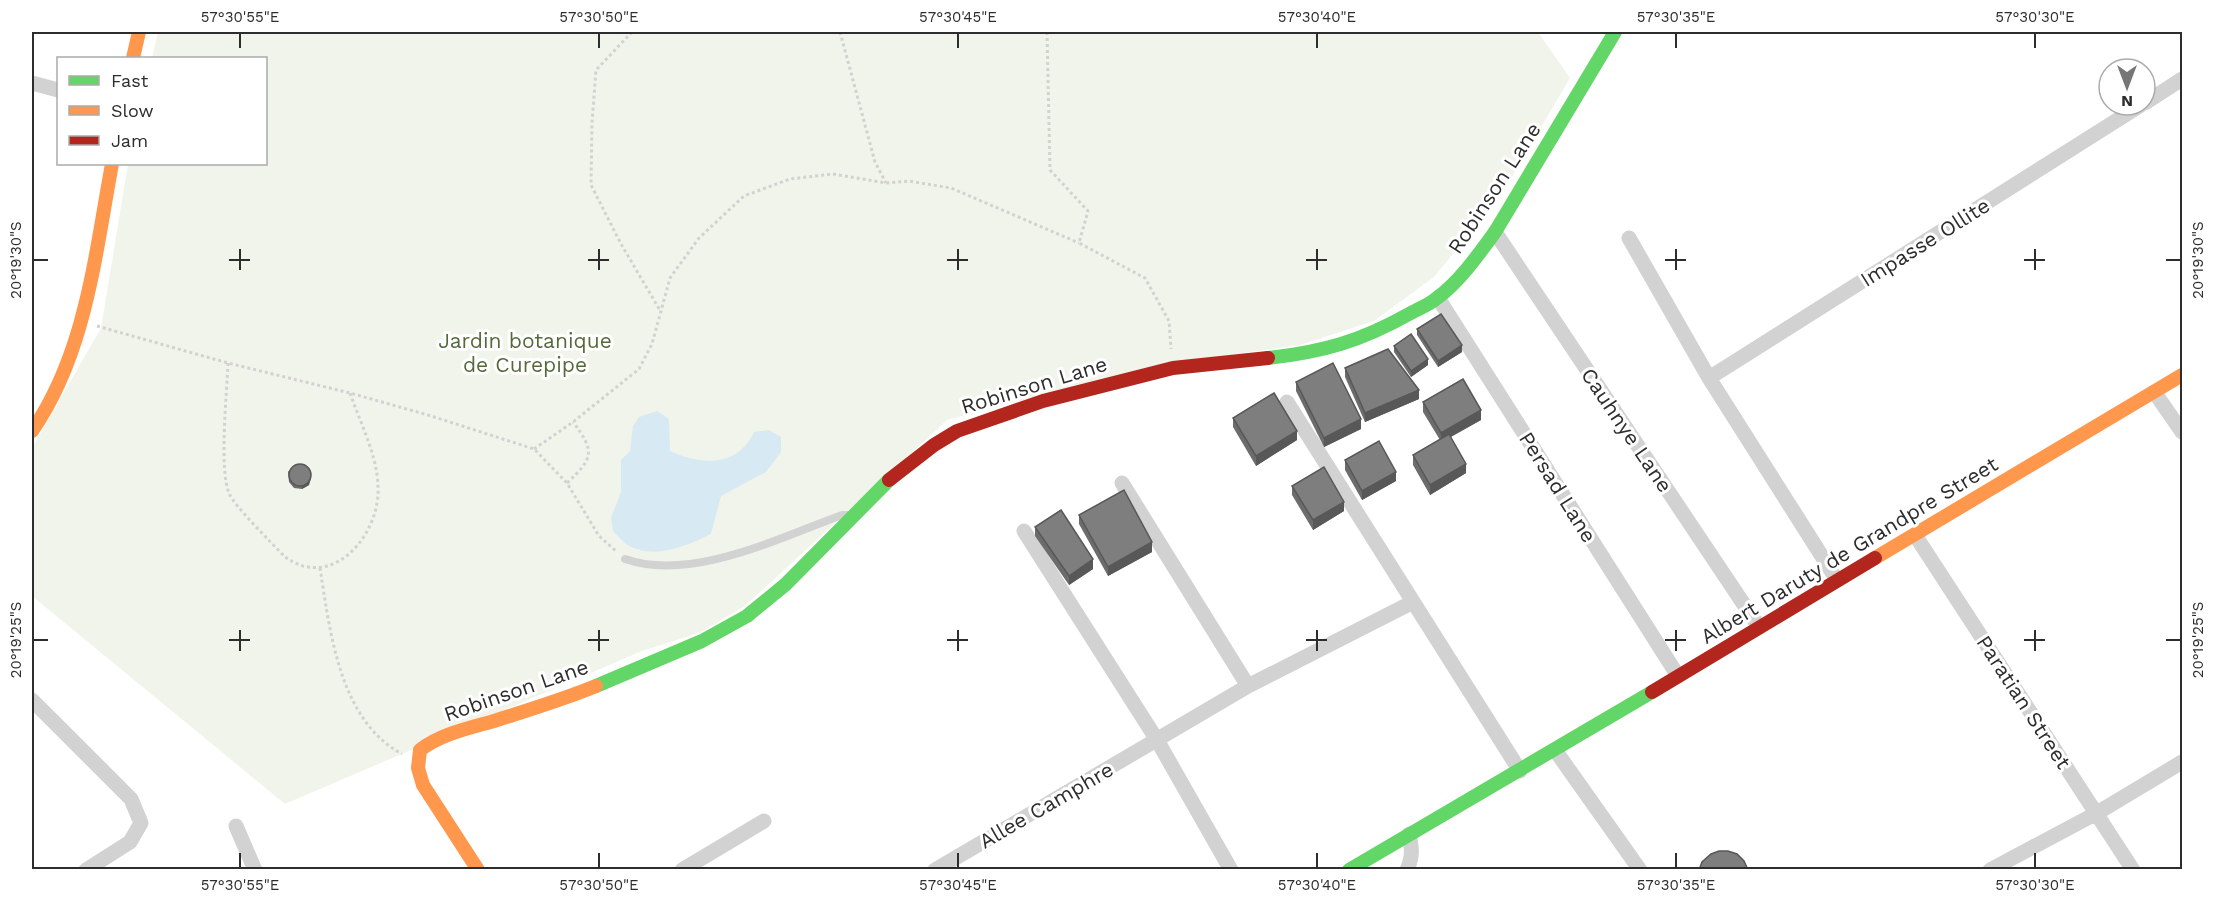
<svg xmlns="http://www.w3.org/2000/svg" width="2214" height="901" viewBox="0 0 2214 901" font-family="'Work Sans',sans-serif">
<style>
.green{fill:#f1f4eb}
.water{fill:#d7e9f2}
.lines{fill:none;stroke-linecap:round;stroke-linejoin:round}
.path{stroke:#d2d2d2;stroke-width:3;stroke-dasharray:3 3;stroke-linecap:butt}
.lane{stroke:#d2d2d2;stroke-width:8}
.street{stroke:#d2d2d2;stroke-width:15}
.fast{stroke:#63d668;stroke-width:14}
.slow{stroke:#ff974d;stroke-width:14}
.jam{stroke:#b3261e;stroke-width:14}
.wall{fill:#6c6c6c}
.shaded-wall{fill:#585858}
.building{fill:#7e7e7e;stroke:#585858;stroke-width:1.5}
.ticks{fill:none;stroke:#2d2d2d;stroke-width:2}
.labels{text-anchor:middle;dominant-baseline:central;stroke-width:6;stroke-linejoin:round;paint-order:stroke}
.street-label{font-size:21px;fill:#2d2d2d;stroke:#fff}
.park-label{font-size:21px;fill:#546a3a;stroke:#fff}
.neatline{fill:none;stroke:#2d2d2d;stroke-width:2}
.ticks-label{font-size:15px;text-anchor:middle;fill:#2d2d2d}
</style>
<rect width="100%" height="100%" fill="#fff"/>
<!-- green -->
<path class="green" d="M 158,32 L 1538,32 L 1570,78 L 1500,197 L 1434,277 L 1374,321 L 1300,345 L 1157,365 L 947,420 L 745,606 L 699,633 L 642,651 L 285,804 L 32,596 L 32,448 L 101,328 L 128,164 L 266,164 L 266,58 L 152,58 Z"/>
<!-- water -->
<path class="water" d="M 657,411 L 669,419 L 670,451 C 701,465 737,468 754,432 L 769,430 L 781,437 L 781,452 L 766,472 L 721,496 L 711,534 C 686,546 653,561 626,544 C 621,540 617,535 613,531 L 611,518 L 621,492 L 621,460 L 630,451 L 633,426 L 639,417 Z"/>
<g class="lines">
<!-- path -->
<path class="path" d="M 632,32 L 596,70 L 592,123 L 591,185 L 621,244 L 661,312
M 840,32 L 875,162 L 886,183
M 1047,32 L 1050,170 L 1088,211 L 1079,243 L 1145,278 L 1169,321 L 1171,349
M 97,326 L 228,363 L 350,393 L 428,415 L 534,449 L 567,483 L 599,536 L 617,552
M 228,363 C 227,392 219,469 229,493 C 234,506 272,543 284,556 C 332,593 381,534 378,486 C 377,455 360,422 350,393
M 534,449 L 573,422 L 639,369 L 652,344 L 670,278 L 699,238 L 744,196 L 790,179 L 833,174 L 886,183 L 909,181 L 951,188 L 1079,243
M 567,483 C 594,458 595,451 573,422
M 320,568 C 330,631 339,720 402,754"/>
<!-- lane -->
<path class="lane" d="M 625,559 C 691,582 779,538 842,515 L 848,515"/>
<!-- street -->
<path class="street" d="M 32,83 L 58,90
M 2145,103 L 2182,79
M 1495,232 L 1759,627
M 1629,238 L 1709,378 L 1837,580
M 1438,298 L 1678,676
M 1709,378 L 2141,105
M 2155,393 L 2182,432
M 1287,402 L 1520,771
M 1122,483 L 1248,686
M 1024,531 L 1157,740 L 1231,870
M 1915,535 L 2133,870
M 32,700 L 131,799 L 141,823 L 130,842 L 86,870
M 1555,750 L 1640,870
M 236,826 L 255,870
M 682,870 L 764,821
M 935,870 L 1248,686 L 1413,602
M 1407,870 C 1413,856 1412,848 1409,834
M 1990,870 L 2097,813 L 2182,762"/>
<!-- fast -->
<path class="fast" d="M 1268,358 C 1323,352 1361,341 1409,314 C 1418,309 1429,305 1437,298 C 1459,282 1479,254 1495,232 L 1615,32
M 596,686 L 702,641 L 747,616 L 786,584 L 889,480
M 1349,870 L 1652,692"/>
<!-- slow -->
<path class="slow" d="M 133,58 L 139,32
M 32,431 C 86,353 95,255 112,164
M 1875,558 L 2182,375
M 478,870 L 423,785 L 418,768 L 420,750 C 441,734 469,728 494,721 C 528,710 562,700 596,686"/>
<!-- jam -->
<path class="jam" d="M 889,480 L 934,445 L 957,431 L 1043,401 L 1173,368 L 1268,358
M 1652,692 L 1875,558"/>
</g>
<!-- wall -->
<path class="wall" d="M 1417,329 L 1462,352 L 1438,367 L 1417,335 Z
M 1394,346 L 1428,365 L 1411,377 L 1394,352 Z
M 1345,368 L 1419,399 L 1365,422 L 1345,377 Z
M 1296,382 L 1361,429 L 1324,447 L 1296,391 Z
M 1423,402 L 1481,420 L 1451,437 L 1466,473 L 1430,495 L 1413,465 L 1413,455 L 1440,440 L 1423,412 Z
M 1233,418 L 1297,440 L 1256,466 L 1233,427 Z
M 1345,460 L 1396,481 L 1362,500 L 1345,470 Z
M 288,471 L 311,478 L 309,485 L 302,489 L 294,488 L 289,482 Z
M 1292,486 L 1344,511 L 1313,530 L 1292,495 Z
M 1079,515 L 1152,552 L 1108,576 L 1079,524 Z
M 1035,527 L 1093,569 L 1069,585 L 1035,536 Z"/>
<!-- shaded-wall -->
<path class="shaded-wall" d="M 1462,345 L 1462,352 L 1438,367 L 1438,361 Z
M 1428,359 L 1428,365 L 1411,377 L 1411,371 Z
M 1419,390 L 1419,399 L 1365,422 L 1365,413 Z
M 1481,410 L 1481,420 L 1441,442 L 1441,433 Z
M 1361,419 L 1361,429 L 1324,447 L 1324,438 Z
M 1297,431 L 1297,440 L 1256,466 L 1256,456 Z
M 1466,464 L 1466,473 L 1430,495 L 1430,485 Z
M 1396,472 L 1396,481 L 1362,500 L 1362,491 Z
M 311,474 L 309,485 L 302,489 L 302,486 Z
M 1344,502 L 1344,511 L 1313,530 L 1313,520 Z
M 1152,542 L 1152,552 L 1108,576 L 1108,567 Z
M 1093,559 L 1093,569 L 1069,585 L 1069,576 Z"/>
<!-- building -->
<path class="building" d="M 1441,314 L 1462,345 L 1438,361 L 1417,329 Z
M 1411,334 L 1428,359 L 1411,371 L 1394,346 Z
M 1388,349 L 1419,390 L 1365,413 L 1345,368 Z
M 1333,363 L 1361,419 L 1324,438 L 1296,382 Z
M 1463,379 L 1481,410 L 1441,433 L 1423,402 Z
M 1274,393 L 1297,431 L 1256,456 L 1233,418 Z
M 1449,434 L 1466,464 L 1430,485 L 1413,455 Z
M 1379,441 L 1396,472 L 1362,491 L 1345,460 Z
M289 475a11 11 0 1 1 22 0a11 11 0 1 1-22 0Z
M 1324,467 L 1344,502 L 1313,520 L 1292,486 Z
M 1124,490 L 1152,542 L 1108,567 L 1079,515 Z
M 1061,510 L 1093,559 L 1069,576 L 1035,527 Z
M 1719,851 L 1728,851 L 1737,854 L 1744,861 L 1748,870 L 1699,870 L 1702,862 L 1711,854 Z"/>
<!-- ticks -->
<path class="ticks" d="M 240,33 L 240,48M 599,33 L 599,48M 958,33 L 958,48M 1317,33 L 1317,48M 1676,33 L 1676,48M 2035,33 L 2035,48M 240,249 L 240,270M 599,249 L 599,270M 958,249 L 958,270M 1317,249 L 1317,270M 1676,249 L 1676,270M 2035,249 L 2035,270M 33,260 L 48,260M 229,260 L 250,260M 588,260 L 609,260M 947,260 L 968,260M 1306,260 L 1327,260M 1665,260 L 1686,260M 2024,260 L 2045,260M 2166,260 L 2181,260M 240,630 L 240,651M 599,630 L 599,651M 958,630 L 958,651M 1317,630 L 1317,651M 1676,630 L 1676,651M 2035,630 L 2035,651M 33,640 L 48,640M 229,640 L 250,640M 588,640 L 609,640M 947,640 L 968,640M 1306,640 L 1327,640M 1665,640 L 1686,640M 2024,640 L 2045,640M 2166,640 L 2181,640M 240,853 L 240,868M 599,853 L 599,868M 958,853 L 958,868M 1317,853 L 1317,868M 1676,853 L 1676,868M 2035,853 L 2035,868"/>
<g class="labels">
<!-- street labels -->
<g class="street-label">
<text transform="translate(1494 188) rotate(-57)">Robinson Lane</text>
<text transform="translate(1925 242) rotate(-32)">Impasse Ollite</text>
<text transform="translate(1034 385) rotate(-17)">Robinson Lane</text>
<text transform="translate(1627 430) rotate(56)">Cauhnye Lane</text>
<text transform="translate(1558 487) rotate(58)">Persad Lane</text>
<text transform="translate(1849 550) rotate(-31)">Albert Daruty de Grandpre Street</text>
<text transform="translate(516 690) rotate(-19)">Robinson Lane</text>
<text transform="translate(2024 702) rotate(57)">Paratian Street</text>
<text transform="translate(1046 805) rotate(-30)">Allee Camphre</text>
</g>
<!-- park labels -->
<g class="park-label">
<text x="525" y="340">Jardin botanique<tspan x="525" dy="24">de Curepipe</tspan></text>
</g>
</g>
<!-- border -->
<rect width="2214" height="901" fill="none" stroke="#ffffff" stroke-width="66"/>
<!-- legend -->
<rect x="57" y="57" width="210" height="108" fill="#ffffff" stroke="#ababab" stroke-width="1.5"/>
<rect x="69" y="76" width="30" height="9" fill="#63d668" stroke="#ababab" stroke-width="1.5"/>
<text x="111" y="87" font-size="18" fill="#2d2d2d">Fast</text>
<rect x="69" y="106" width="30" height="9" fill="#ff974d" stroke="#ababab" stroke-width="1.5"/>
<text x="111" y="117" font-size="18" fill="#2d2d2d">Slow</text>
<rect x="69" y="136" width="30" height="9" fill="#b3261e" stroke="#ababab" stroke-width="1.5"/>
<text x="111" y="147" font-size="18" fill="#2d2d2d">Jam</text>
<!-- north arrow -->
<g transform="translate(2127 87) rotate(180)"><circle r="28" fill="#ffffff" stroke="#ababab" stroke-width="1.5"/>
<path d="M0-4.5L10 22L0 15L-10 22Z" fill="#767676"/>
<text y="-9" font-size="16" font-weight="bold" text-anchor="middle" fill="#2d2d2d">N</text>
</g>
<rect x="33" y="33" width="2148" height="835" class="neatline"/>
<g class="ticks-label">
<text x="240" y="22">57°30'55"E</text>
<text x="599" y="22">57°30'50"E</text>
<text x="958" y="22">57°30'45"E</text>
<text x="1317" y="22">57°30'40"E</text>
<text x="1676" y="22">57°30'35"E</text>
<text x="2035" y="22">57°30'30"E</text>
<text transform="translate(2198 260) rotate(-90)" y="5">20°19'30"S</text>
<text transform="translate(16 260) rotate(-90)" y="5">20°19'30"S</text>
<text transform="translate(2198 640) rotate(-90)" y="5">20°19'25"S</text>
<text transform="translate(16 640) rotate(-90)" y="5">20°19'25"S</text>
<text x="240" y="890">57°30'55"E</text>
<text x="599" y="890">57°30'50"E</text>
<text x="958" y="890">57°30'45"E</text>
<text x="1317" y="890">57°30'40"E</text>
<text x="1676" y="890">57°30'35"E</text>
<text x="2035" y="890">57°30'30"E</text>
</g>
</svg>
